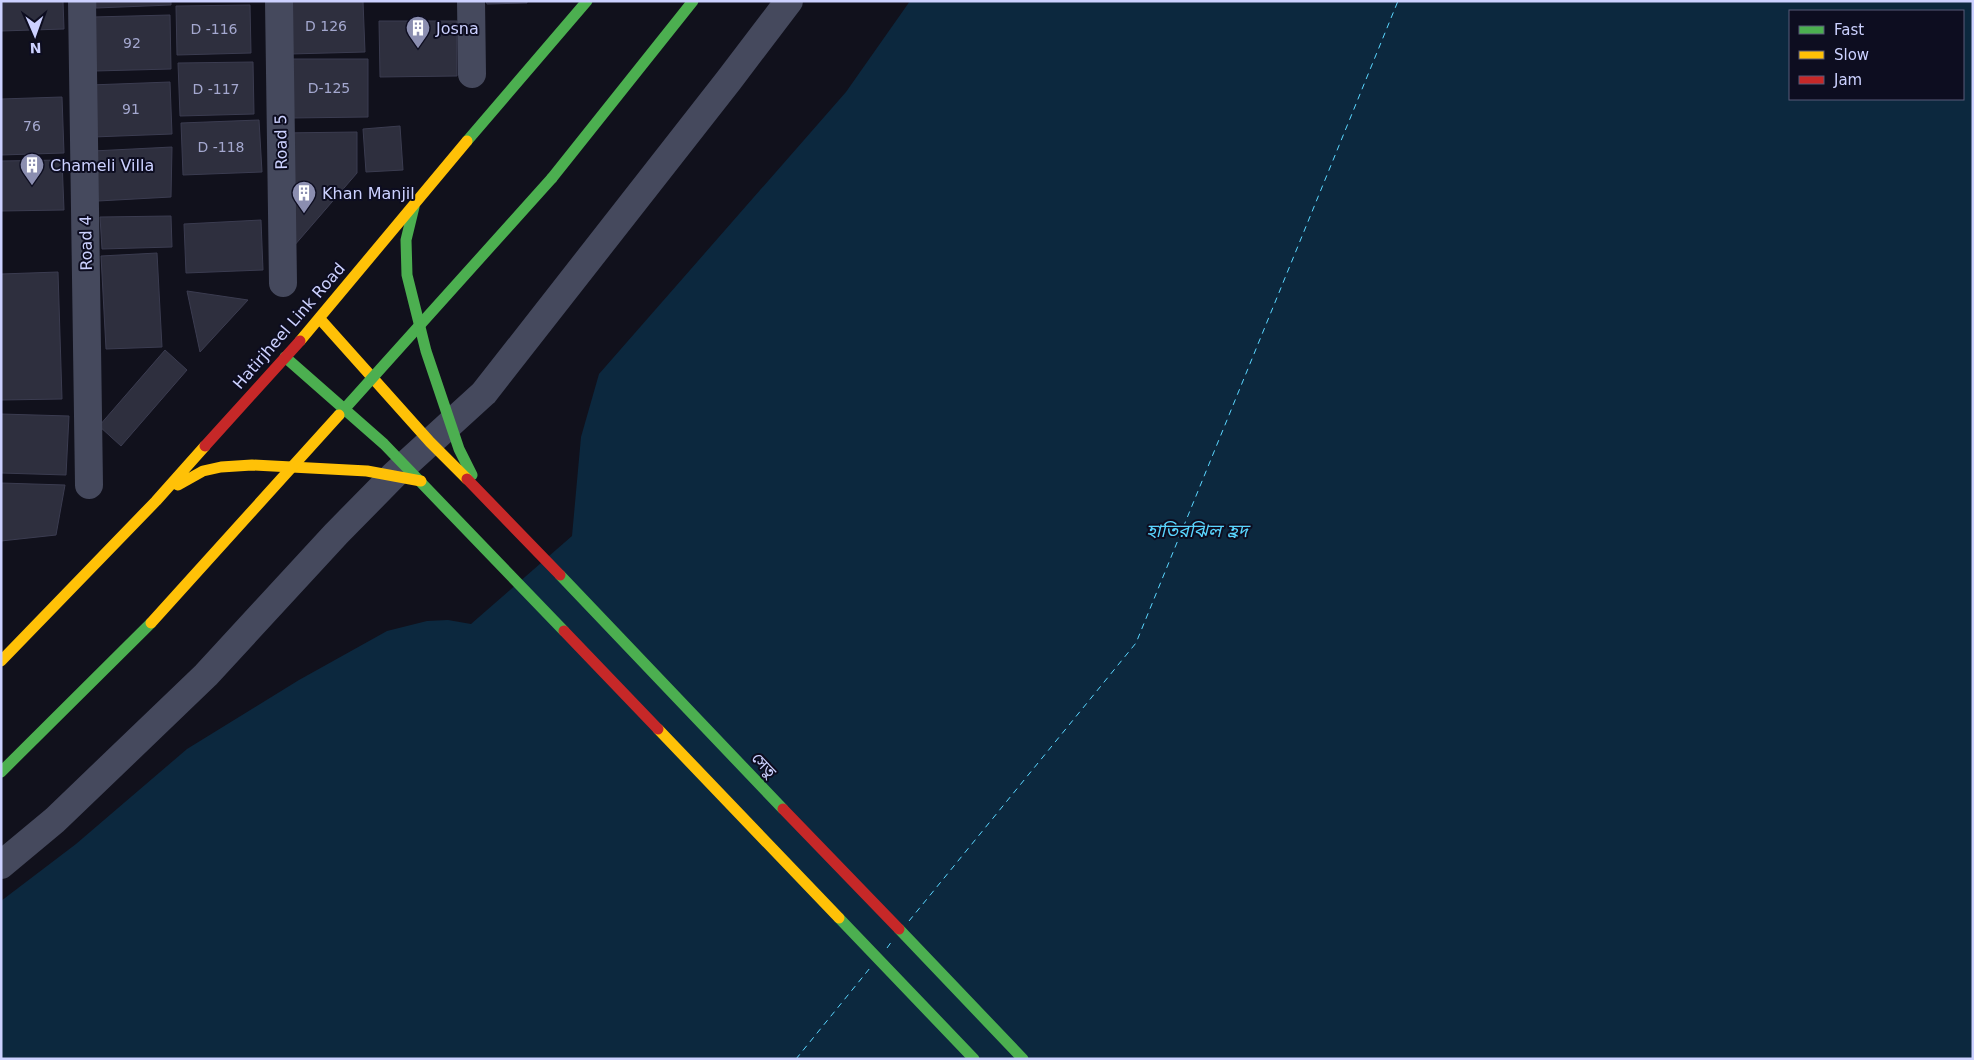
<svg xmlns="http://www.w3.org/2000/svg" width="1974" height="1060" viewBox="0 0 1974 1060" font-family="'DejaVu Sans','Noto Sans Bengali',sans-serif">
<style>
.water{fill:#0c283e;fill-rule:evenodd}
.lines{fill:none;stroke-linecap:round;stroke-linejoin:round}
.ferry{stroke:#5ad6ff;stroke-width:1;stroke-dasharray:6 5;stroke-linecap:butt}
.building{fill:#2e2f3e;stroke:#3b3c50}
.street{stroke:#45495d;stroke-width:28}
.fast{stroke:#4caf50;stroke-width:11}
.slow{stroke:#ffc107;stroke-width:11}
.jam{stroke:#c62828;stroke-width:11}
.fast-bridge{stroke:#4caf50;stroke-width:11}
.slow-bridge{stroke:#ffc107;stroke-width:11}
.labels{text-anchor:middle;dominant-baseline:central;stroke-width:4;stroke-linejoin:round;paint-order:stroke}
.number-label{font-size:14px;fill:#a4a8cf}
.poi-label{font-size:16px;fill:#ccd1ff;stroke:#0d0d20;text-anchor:start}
.street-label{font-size:16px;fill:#ccd1ff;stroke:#0d0d20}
.water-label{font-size:18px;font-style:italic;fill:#5ad6ff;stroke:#0d0d20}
</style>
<rect width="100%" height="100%" fill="#11111c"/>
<!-- water -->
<path class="water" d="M 910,1 L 1973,1 L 1973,1059 L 1,1059 L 1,901 L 76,844 L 187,749 L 299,680 L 387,631 L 427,621 L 448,620 L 471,624 L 572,536 L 581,437 L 599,374 L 846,92 ZM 1790,11 L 1963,11 L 1963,99 L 1790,99 Z"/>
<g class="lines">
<!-- ferry -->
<path class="ferry" d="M 909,921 L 1136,643 L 1398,1
M 887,948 L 892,941
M 796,1059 L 870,968"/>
</g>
<!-- building -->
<path class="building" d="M 1,1 L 63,1 L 64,29 L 1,31 Z
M 96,1 L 171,1 L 171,5 L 96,8 Z
M 288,1 L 363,1 L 365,52 L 290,54 Z
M 486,1 L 527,1 L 527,3 L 487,4 Z
M 250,5 L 251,53 L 177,55 L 176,6 Z
M 170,15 L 171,69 L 95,71 L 93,17 Z
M 379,21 L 457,21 L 457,76 L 380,77 Z
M 291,59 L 368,59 L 368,117 L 291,118 Z
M 253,62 L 254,114 L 180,116 L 178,63 Z
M 170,82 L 172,134 L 93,137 L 90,85 Z
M 62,97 L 64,153 L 1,155 L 1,99 Z
M 259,120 L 262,172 L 183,175 L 181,123 Z
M 400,126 L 403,170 L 366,172 L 363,129 Z
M 357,132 L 357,173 L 287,254 L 281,133 Z
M 172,147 L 171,197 L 98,201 L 93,151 Z
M 62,160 L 64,210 L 1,211 L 1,161 Z
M 171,216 L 172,247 L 102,249 L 100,217 Z
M 261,220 L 263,270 L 186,273 L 184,224 Z
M 157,253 L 162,347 L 106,349 L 101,256 Z
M 58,272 L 62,399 L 1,400 L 1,274 Z
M 187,291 L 248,300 L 200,352 Z
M 165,350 L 187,370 L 121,446 L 99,426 Z
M 1,414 L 69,416 L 66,475 L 1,473 Z
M 1,483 L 65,485 L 56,535 L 1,541 Z"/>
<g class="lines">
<!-- street -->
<path class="street" d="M 82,1 L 89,485
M 279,1 L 283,283
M 471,1 L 472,74
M 1,865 L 55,820 L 206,675 L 336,534 L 394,475 L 484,393 L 729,80 L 789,1"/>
<!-- fast -->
<path class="fast" d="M 467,141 L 587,1
M 552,178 L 693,1
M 414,207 L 406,240 L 407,275 L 426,351 L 459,449 L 472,475
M 285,357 L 384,444 L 564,631
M 560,575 L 783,809
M 1,772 L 151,623
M 839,918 L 974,1059
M 899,929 L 1023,1059"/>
<!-- slow -->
<path class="slow" d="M 320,319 L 430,442 L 467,479
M 300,341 L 467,141
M 178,485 L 203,471 L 221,467 L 252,465 L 367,471 L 421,481
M 1,661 L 156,501 L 205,446
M 658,729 L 839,918"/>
<!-- jam -->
<path class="jam" d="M 205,446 L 300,341
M 467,479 L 560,575
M 564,631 L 658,729
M 783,809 L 899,929"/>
<!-- fast-bridge -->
<path class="fast-bridge" d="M 339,415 L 552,178"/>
<!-- slow-bridge -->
<path class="slow-bridge" d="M 151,623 L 339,415"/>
</g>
<!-- icons -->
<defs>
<symbol id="building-pin" viewBox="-11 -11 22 30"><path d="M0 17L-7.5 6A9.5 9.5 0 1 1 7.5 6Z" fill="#8b8eb0" stroke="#0d0d20"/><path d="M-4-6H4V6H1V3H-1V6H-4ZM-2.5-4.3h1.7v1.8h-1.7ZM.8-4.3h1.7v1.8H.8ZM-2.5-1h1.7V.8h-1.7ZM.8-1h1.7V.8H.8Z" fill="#fff"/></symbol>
</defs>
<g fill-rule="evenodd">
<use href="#building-pin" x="404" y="14" width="28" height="38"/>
<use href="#building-pin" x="18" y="151" width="28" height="38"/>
<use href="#building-pin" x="290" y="179" width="28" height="38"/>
</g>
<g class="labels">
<!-- number labels -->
<g class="number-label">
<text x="326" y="26">D 126</text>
<text x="214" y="29">D -116</text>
<text x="132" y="43">92</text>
<text x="329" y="88">D-125</text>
<text x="216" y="89">D -117</text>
<text x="131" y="109">91</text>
<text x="32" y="126">76</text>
<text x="221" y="147">D -118</text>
</g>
<!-- poi labels -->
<g class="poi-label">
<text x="436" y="28">Josna</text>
<text x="50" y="165">Chameli Villa</text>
<text x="322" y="193">Khan Manjil</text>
</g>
<!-- street labels -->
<g class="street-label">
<text transform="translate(281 142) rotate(-91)">Road 5</text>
<text transform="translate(86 243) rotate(-91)">Road 4</text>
<text transform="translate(289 326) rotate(-49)">Hatirjheel Link Road</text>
<text transform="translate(764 765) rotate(46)">সেতু</text>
</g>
<!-- water labels -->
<g class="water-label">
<text x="1197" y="530">হাতিরঝিল হ্রদ</text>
</g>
</g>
<!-- border -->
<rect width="1974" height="1060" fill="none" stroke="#ccd1ff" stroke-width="5"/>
<!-- legend -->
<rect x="1789" y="10" width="175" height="90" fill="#0d0d20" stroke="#595b79"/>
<rect x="1799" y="26" width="25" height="8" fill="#4caf50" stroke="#595b79"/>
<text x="1834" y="35" font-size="15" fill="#ccd1ff">Fast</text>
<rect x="1799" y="51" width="25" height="8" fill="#ffc107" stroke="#595b79"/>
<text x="1834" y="60" font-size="15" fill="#ccd1ff">Slow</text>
<rect x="1799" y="76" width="25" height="8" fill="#c62828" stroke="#595b79"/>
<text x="1834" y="85" font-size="15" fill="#ccd1ff">Jam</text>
<!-- north arrow -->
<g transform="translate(35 35) rotate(178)" stroke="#0d0d20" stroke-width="4" paint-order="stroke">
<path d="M0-4L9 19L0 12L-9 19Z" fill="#ccd1ff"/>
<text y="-8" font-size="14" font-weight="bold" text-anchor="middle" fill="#ccd1ff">N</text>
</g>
</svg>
